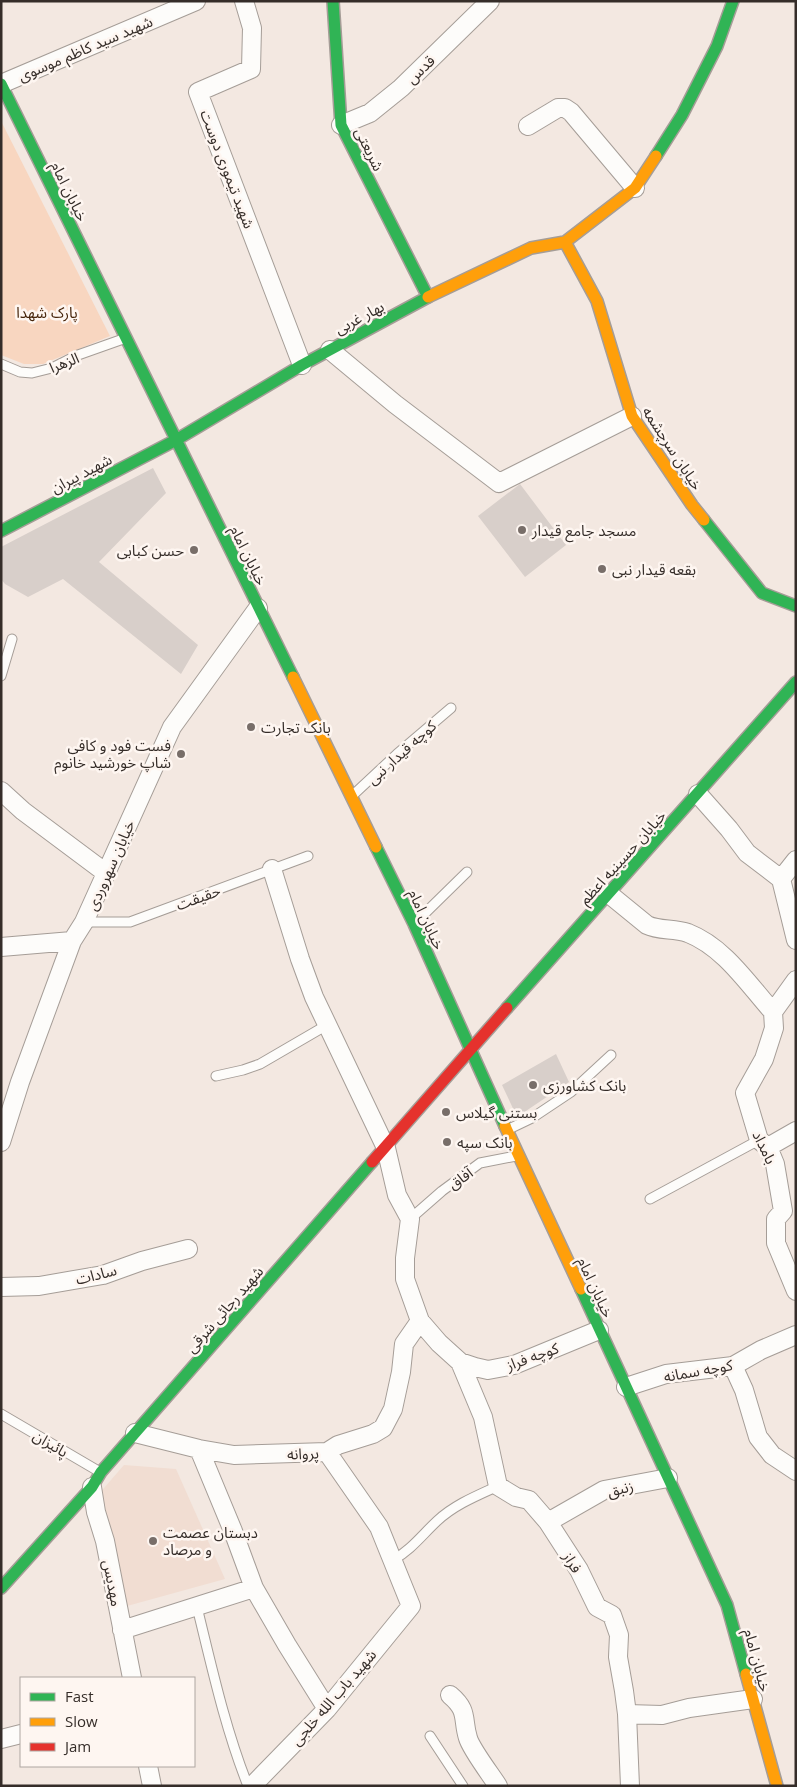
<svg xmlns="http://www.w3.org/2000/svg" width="797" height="1787" viewBox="0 0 797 1787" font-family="'Open Sans','Noto Sans Arabic',sans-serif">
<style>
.built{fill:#f1ddd2}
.green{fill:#f8d6c0}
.building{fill:#d8cfca}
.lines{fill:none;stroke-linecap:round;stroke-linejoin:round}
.lane-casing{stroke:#a59d97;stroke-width:11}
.street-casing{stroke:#a59d97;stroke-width:20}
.fast-casing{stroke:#a59d97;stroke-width:14}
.slow-casing{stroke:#a59d97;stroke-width:14}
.jam-casing{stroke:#a59d97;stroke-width:14}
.lane{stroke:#fdfcfa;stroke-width:9}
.street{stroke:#fdfcfa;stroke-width:18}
.fast{stroke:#30b455;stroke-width:11}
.slow{stroke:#ff9f0a;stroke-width:11}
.jam{stroke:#e5322d;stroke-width:11}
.poi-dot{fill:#786e69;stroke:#fef6f1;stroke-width:2}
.labels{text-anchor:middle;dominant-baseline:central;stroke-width:5;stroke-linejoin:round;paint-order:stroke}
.street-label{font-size:15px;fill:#352d29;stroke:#fef6f1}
.park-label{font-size:15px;fill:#47250b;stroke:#fef6f1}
.poi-label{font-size:15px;fill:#352d29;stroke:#fef6f1;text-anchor:start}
</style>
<rect width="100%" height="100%" fill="#f3e8e1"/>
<!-- built -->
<path class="built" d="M 124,1465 L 176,1469 L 225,1579 L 109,1611 L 91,1503 Z"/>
<!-- green -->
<path class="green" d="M 1,121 L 110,336 L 43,364 L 24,364 L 1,355 Z"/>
<!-- building -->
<path class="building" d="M 153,468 L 166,493 L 99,562 L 198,645 L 181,674 L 63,579 L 28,597 L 5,584 L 1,579 L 1,547 Z
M 520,484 L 566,545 L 525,577 L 478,516 Z
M 556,1054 L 569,1082 L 517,1117 L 502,1085 Z"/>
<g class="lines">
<defs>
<path id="lane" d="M 1,364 L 20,372 L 32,373 L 52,368 L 78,355 L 126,338
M 1,676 L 12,639
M 353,795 L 397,754 L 451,708
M 84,922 L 130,922 L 308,856
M 416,922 L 467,872
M 216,1076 L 243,1070 L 260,1064 L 327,1025
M 509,1129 L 532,1118 L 571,1092 L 611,1055
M 650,1199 L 759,1140
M 410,1219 L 442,1191 L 480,1163 L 516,1156
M 1,1414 L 100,1472
M 393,1560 C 411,1550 422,1535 437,1521 C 454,1505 476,1496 498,1486
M 197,1607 C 212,1668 225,1728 248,1786
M 430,1736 L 463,1786"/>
<path id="street" d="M 244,1 L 252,28 L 251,69 L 198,92 L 302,365
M 1,84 L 196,1
M 341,125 L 370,113 L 401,88 L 490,1
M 528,126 L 558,108 L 565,108 L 571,112 L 635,188
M 330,350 L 395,404 L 499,483 L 632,416
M 1,791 L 23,811 L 106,873
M 698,794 L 729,829 L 747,853 L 781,879
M 796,860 L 781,879 L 796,940
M 272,869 L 300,959 L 314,997 L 386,1148 L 397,1195 L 410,1219 L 405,1258 L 405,1279 L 420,1321 L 439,1343 L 460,1362 L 475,1367 L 488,1370 L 514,1365 L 599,1330
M 609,894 L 647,925 C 659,931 674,928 688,933 C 724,947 748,984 773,1012
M 1,947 L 72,941
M 796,980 L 773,1012 L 774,1028 L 764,1059 L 745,1093 L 759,1140 L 768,1147 L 775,1164 L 783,1211 L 776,1219 L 776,1243 L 796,1291
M 1,1142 L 20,1082 L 72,941 L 84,922 L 172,727 L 258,608
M 768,1147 L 796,1131
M 1,1287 L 39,1286 L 103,1275 L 142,1261 L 188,1249
M 460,1362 L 483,1417 L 498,1486 L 516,1497 L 529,1500 L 548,1522 L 579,1570 L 597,1607 L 612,1615 L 619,1635 L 618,1657 L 624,1691 L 627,1714 L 630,1786
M 733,1366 L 744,1390 L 758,1437 L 772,1455 L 796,1471
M 626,1387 L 666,1374 L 733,1366 L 761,1350 L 796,1335
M 135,1433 L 199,1449 L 234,1455 L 327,1452 L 338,1445 L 373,1434 L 383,1428 L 393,1409 L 401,1372 L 404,1344 L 420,1321
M 199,1449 L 233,1531 L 254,1588 L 287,1645 L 327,1709
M 92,1487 L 96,1512 L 105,1541 L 132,1678
M 548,1522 L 604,1490 L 668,1478
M 122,1630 L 254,1588
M 450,1695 C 469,1711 462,1719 468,1738 C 471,1749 491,1775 498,1786
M 627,1714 L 662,1715 L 689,1708 L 753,1699
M 1,1739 L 21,1734
M 148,1766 L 152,1786
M 252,1786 L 327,1709 L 411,1606 L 379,1527 L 327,1452"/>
<path id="fast" d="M 333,1 L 341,125 L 428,297
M 1,84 L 293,677
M 656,156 L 682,115 L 717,46 L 733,1
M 704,520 L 762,593 L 796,606
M 1,531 L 176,440 L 302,365 L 428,297
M 376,847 L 414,924 L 505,1126
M 507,1008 L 796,682
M 581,1289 L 727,1605 L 746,1674
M 1,1588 L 92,1487 L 101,1472 L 372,1162"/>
<path id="slow" d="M 565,242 L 597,301 L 632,416 L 692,505 L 704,520
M 428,297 L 531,248 L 565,242 L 635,188 L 656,156
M 293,677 L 376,847
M 505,1126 L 581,1289
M 746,1674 L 777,1786"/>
<path id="jam" d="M 372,1162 L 507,1008"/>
</defs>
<!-- lane casing -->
<use href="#lane" class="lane-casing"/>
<!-- street casing -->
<use href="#street" class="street-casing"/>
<!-- fast casing -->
<use href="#fast" class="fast-casing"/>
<!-- slow casing -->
<use href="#slow" class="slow-casing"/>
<!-- jam casing -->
<use href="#jam" class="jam-casing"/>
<!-- lane -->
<use href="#lane" class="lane"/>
<!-- street -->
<use href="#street" class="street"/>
<!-- fast -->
<use href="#fast" class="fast"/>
<!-- slow -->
<use href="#slow" class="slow"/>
<!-- jam -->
<use href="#jam" class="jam"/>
</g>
<!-- markers -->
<g class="poi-dot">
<circle cx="522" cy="530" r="5"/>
<circle cx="194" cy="550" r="5"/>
<circle cx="602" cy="569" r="5"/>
<circle cx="251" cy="727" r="5"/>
<circle cx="181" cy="754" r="5"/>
<circle cx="533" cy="1085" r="5"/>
<circle cx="446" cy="1112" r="5"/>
<circle cx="447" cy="1142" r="5"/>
<circle cx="153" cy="1541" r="5"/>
</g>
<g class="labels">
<!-- street labels -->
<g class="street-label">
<text transform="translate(85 48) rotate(-23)">شهید سید کاظم موسوی</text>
<text transform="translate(420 69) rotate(-44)">قدس</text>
<text transform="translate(370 149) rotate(64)">شریعتی</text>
<text transform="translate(228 169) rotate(69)">شهید تیموری دوست</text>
<text transform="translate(70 191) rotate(64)">خیابان امام</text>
<text transform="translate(359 317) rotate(-28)">بهار غربی</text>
<text transform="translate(64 362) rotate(-22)">الزهرا</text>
<text transform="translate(673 448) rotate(57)">خیابان سرچشمه</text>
<text transform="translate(81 473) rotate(-28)">شهید پیران</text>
<text transform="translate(249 555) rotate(64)">خیابان امام</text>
<text transform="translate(401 752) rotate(-42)">کوچه قیدار نبی</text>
<text transform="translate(622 857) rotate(-48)">خیابان حسینیه اعظم</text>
<text transform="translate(110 865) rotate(-66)">خیابان سهروردی</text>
<text transform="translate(198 897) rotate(-20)">حقیقت</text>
<text transform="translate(427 919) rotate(65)">خیابان امام</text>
<text transform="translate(765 1147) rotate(64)">بامداد</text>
<text transform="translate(460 1178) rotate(-36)">آفاق</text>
<text transform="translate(96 1274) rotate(-14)">سادات</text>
<text transform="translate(596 1287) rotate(65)">خیابان امام</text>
<text transform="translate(224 1309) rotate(-49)">شهید رجائی شرقی</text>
<text transform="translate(532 1356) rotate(-20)">کوچه فراز</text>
<text transform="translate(698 1370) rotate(-10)">کوچه سمانه</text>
<text transform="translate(51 1443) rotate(31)">پائیزان</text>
<text transform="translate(303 1453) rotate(-2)">پروانه</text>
<text transform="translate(620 1488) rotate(-14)">زنبق</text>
<text transform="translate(573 1562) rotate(59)">فراز</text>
<text transform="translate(113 1583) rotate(79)">مهدیس</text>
<text transform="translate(758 1660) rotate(75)">خیابان امام</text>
<text transform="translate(333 1697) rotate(-49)">شهید باب الله خلجی</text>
</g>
<!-- park labels -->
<g class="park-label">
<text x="47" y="312">پارک شهدا</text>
</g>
<!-- poi labels -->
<g class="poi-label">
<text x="532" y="530">مسجد جامع قیدار</text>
<text x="184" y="550" text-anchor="end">حسن کبابی</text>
<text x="612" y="569">بقعه قیدار نبی</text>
<text x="261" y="727">بانک تجارت</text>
<text x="171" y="745" text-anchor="end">فست فود و کافی<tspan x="171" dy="17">شاپ خورشید خانوم</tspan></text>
<text x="543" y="1085">بانک کشاورزی</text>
<text x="456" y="1112">بستنی گیلاس</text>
<text x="457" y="1142">بانک سپه</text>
<text x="163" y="1532">دبستان عصمت<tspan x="163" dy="17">و مرصاد</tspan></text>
</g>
</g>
<!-- border -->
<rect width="797" height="1787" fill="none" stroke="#352d29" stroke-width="5"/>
<!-- legend -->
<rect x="20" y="1677" width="175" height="90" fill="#fef6f1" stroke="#aea6a1"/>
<rect x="30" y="1693" width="25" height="8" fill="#30b455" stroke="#aea6a1"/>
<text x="65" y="1702" font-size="15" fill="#352d29">Fast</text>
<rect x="30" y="1718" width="25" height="8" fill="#ff9f0a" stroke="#aea6a1"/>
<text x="65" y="1727" font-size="15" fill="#352d29">Slow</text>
<rect x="30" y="1743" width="25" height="8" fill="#e5322d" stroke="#aea6a1"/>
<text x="65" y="1752" font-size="15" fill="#352d29">Jam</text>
</svg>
